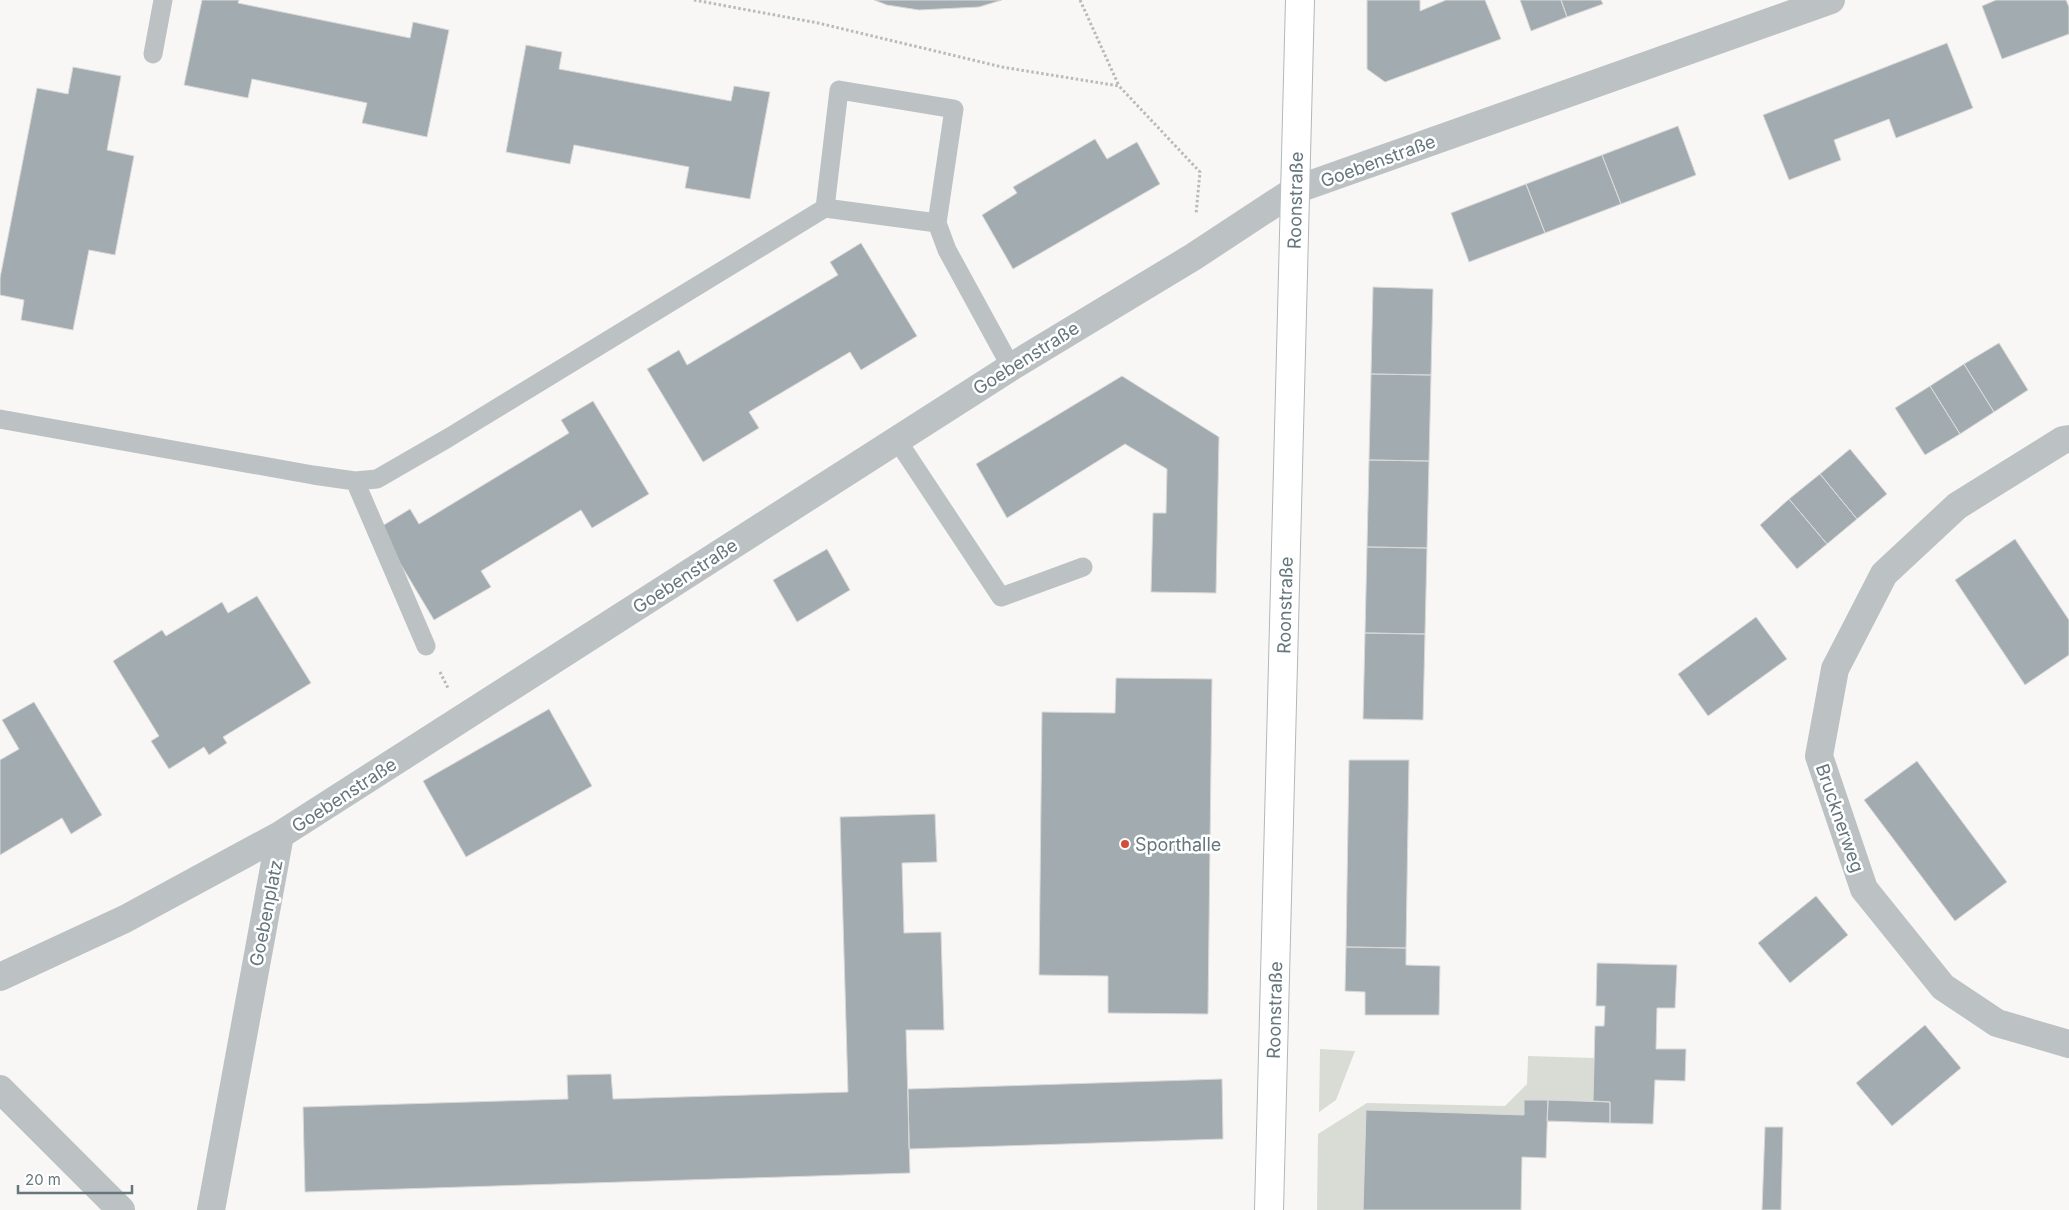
<svg xmlns="http://www.w3.org/2000/svg" width="2069" height="1210" viewBox="0 0 2069 1210" font-family="Inter,sans-serif">
<style>
.green{fill:#d8dcd5}
.building{fill:#a2acb0;stroke:#d9d9d7}
.lines{fill:none;stroke-linecap:round;stroke-linejoin:round}
.secondary-casing{stroke:#b1b8bb;stroke-width:30}
.path{stroke:#b7bbbd;stroke-width:3;stroke-dasharray:2.5 2.5;stroke-linecap:butt}
.lane{stroke:#bcc2c4;stroke-width:19}
.street{stroke:#bcc2c4;stroke-width:28}
.secondary{stroke:#fff;stroke-width:28}
.poi-dot{fill:#d34d39;stroke:#fff;stroke-width:2}
.labels{text-anchor:middle;dominant-baseline:central;stroke-width:5;stroke-linejoin:round;paint-order:stroke}
.street-label{font-size:18px;fill:#65767d;stroke:#fff}
.poi-label{font-size:18px;fill:#65767d;stroke:#fff;text-anchor:start}
</style>
<rect width="100%" height="100%" fill="#f8f7f5"/>
<!-- green -->
<path class="green" d="M 1320,1049 L 1355,1051 L 1336,1100 L 1319,1112 Z
M 1528,1056 L 1594,1058 L 1593,1101 L 1525,1100 L 1524,1115 L 1366,1110 L 1363,1210 L 1317,1210 L 1318,1134 L 1367,1103 L 1505,1106 L 1527,1084 Z"/>
<!-- building -->
<path class="building" d="M 202,0 L 239,0 L 238,3 L 410,38 L 413,22 L 449,30 L 427,137 L 362,123 L 367,103 L 252,79 L 248,98 L 184,85 Z
M 874,0 L 1002,0 L 979,7 L 919,10 L 887,5 Z
M 1367,0 L 1420,0 L 1420,11 L 1446,0 L 1485,0 L 1501,39 L 1385,82 L 1367,69 Z
M 1520,0 L 1561,0 L 1567,17 L 1531,31 Z
M 1561,0 L 1601,0 L 1603,4 L 1567,17 Z
M 1996,0 L 2066,0 L 2069,7 L 2069,34 L 2002,59 L 1982,6 Z
M 1947,43 L 1973,108 L 1896,138 L 1889,119 L 1834,140 L 1841,160 L 1789,180 L 1763,115 Z
M 526,45 L 562,52 L 559,69 L 731,101 L 734,86 L 770,92 L 750,199 L 685,188 L 689,167 L 574,145 L 570,164 L 506,152 Z
M 73,67 L 121,76 L 107,150 L 134,156 L 115,255 L 89,250 L 73,330 L 21,320 L 24,300 L 0,295 L 0,278 L 37,88 L 68,94 Z
M 1678,126 L 1696,175 L 1621,204 L 1602,155 Z
M 1095,139 L 1107,159 L 1137,142 L 1160,184 L 1013,269 L 982,215 L 1017,193 L 1013,187 Z
M 1602,155 L 1621,204 L 1545,233 L 1526,184 Z
M 1526,184 L 1545,233 L 1469,262 L 1451,213 Z
M 861,243 L 917,336 L 861,370 L 850,352 L 749,412 L 759,428 L 703,462 L 647,369 L 679,350 L 687,365 L 838,275 L 830,262 Z
M 1373,287 L 1433,289 L 1431,375 L 1371,374 Z
M 1999,343 L 2028,390 L 1994,412 L 1964,364 Z
M 1964,364 L 1994,412 L 1960,434 L 1930,386 Z
M 1371,374 L 1431,375 L 1429,461 L 1369,460 Z
M 1122,376 L 1219,437 L 1216,593 L 1151,592 L 1153,513 L 1166,513 L 1167,469 L 1125,444 L 1007,518 L 976,464 Z
M 1930,386 L 1960,434 L 1925,455 L 1895,408 Z
M 593,401 L 649,494 L 592,528 L 581,510 L 481,571 L 491,587 L 434,620 L 379,528 L 410,509 L 419,524 L 569,433 L 561,420 Z
M 1850,449 L 1887,494 L 1857,519 L 1820,474 Z
M 1369,460 L 1429,461 L 1427,548 L 1367,547 Z
M 1820,474 L 1857,519 L 1827,544 L 1789,499 Z
M 1789,499 L 1827,544 L 1797,569 L 1760,525 Z
M 2015,539 L 2069,620 L 2069,655 L 2025,685 L 1955,580 Z
M 1367,547 L 1427,548 L 1425,634 L 1365,633 Z
M 827,549 L 850,590 L 797,622 L 773,580 Z
M 257,596 L 311,683 L 223,737 L 227,743 L 209,755 L 204,747 L 169,769 L 151,741 L 159,736 L 113,661 L 162,630 L 166,636 L 222,602 L 228,613 Z
M 1756,617 L 1787,659 L 1708,716 L 1678,674 Z
M 1365,633 L 1425,634 L 1423,720 L 1363,719 Z
M 1116,678 L 1212,679 L 1208,1014 L 1108,1013 L 1108,976 L 1039,975 L 1042,712 L 1115,713 Z
M 34,702 L 102,815 L 71,834 L 62,818 L 0,855 L 0,760 L 19,749 L 2,720 Z
M 549,709 L 592,786 L 466,857 L 423,781 Z
M 1349,760 L 1409,760 L 1406,948 L 1346,947 Z
M 1917,761 L 2007,882 L 1955,921 L 1864,800 Z
M 935,814 L 937,862 L 902,863 L 904,933 L 941,932 L 944,1030 L 906,1030 L 910,1173 L 305,1192 L 303,1107 L 568,1099 L 567,1075 L 611,1074 L 613,1099 L 848,1092 L 840,817 Z
M 1816,896 L 1848,935 L 1790,983 L 1758,943 Z
M 1346,947 L 1406,948 L 1406,965 L 1440,966 L 1439,1015 L 1365,1015 L 1365,992 L 1345,991 Z
M 1597,963 L 1677,965 L 1675,1008 L 1657,1008 L 1656,1049 L 1686,1049 L 1685,1081 L 1655,1080 L 1653,1124 L 1610,1123 L 1610,1102 L 1593,1101 L 1595,1026 L 1604,1026 L 1605,1006 L 1596,1006 Z
M 1925,1025 L 1961,1068 L 1892,1126 L 1856,1083 Z
M 1222,1079 L 1223,1139 L 909,1149 L 908,1089 Z
M 1524,1100 L 1548,1100 L 1546,1158 L 1522,1157 L 1521,1210 L 1363,1210 L 1366,1110 L 1524,1115 Z
M 1548,1100 L 1610,1102 L 1610,1123 L 1547,1121 Z
M 1765,1127 L 1783,1127 L 1781,1210 L 1762,1210 Z"/>
<g class="lines">
<defs>
<g id="secondary">
<path id="s1" d="M 1269,1210 L 1300,0"/>
</g>
</defs>
<!-- secondary casing -->
<use href="#secondary" class="secondary-casing"/>
<!-- path -->
<path class="path" d="M 694,0 L 818,23 L 1002,67 L 1119,86 L 1200,172 L 1196,214
M 1080,0 L 1119,86
M 440,672 L 448,688"/>
<!-- lane -->
<path class="lane" d="M 153,54 L 163,0
M 937,223 L 825,208 L 839,90 L 954,109 L 937,223 L 947,250 L 1011,367
M 0,419 L 313,475 L 355,481 L 377,479 L 448,438 L 825,208
M 897,440 L 1001,597 L 1083,567
M 355,481 L 426,646"/>
<!-- street -->
<path class="street" d="M 2069,439 L 2063,440 L 1957,506 L 1884,574 L 1835,669 L 1819,756 L 1864,889 L 1943,987 L 1997,1023 L 2069,1044
M 280,835 L 1011,367 L 1193,257 L 1295,190 L 1831,0
M 0,977 L 125,919 L 280,835 L 211,1210
M 0,1089 L 121,1210"/>
<!-- secondary -->
<use href="#secondary" class="secondary"/>
</g>
<!-- markers -->
<circle class="poi-dot" cx="1125" cy="844" r="5"/>
<g class="labels">
<!-- street labels -->
<g class="street-label">
<text transform="translate(1378 161) rotate(-20)">Goebenstraße</text>
<text stroke="none"><textPath href="#s1" startOffset="1010">Roonstraße</textPath></text>
<text transform="translate(1026 358) rotate(-32)">Goebenstraße</text>
<text transform="translate(685 576) rotate(-33)">Goebenstraße</text>
<text stroke="none"><textPath href="#s1" startOffset="605">Roonstraße</textPath></text>
<text transform="translate(344 795) rotate(-33)">Goebenstraße</text>
<text transform="translate(1840 818) rotate(71)">Brucknerweg</text>
<text transform="translate(266 913) rotate(-79)">Goebenplatz</text>
<text stroke="none"><textPath href="#s1" startOffset="200">Roonstraße</textPath></text>
</g>
<!-- poi labels -->
<g class="poi-label">
<text x="1135" y="844">Sporthalle</text>
</g>
</g>
<!-- scale -->
<path d="M18 1185v8h114v-8" fill="none" stroke="#65767d" stroke-width="2.5"/>
<text x="25" y="1185" font-size="15" fill="#65767d" stroke="#ffffff" stroke-width="4" paint-order="stroke">20 m</text>
</svg>
